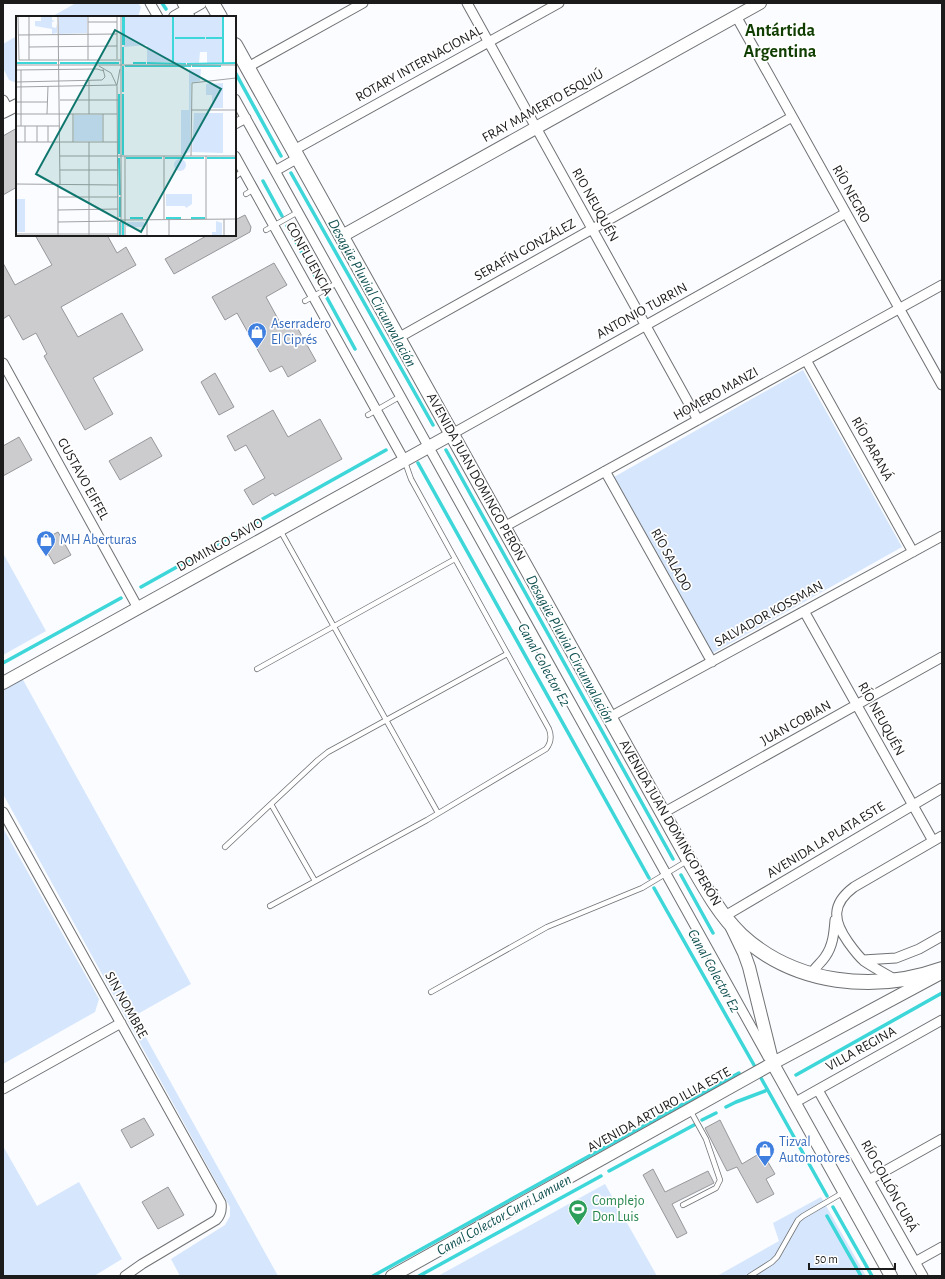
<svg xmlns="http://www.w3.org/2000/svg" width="945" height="1279" viewBox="0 0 945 1279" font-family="'Alegreya Sans',sans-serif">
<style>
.green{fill:#d6e6fd}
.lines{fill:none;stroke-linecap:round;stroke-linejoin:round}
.stream{stroke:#3dd6d9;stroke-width:3.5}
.building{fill:#cccccf;stroke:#97979a}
.lane-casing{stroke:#6f7173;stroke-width:6}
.street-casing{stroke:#6f7173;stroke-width:11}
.secondary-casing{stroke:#6f7173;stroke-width:14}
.primary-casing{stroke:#6f7173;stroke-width:16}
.lane{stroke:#fff;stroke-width:4.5}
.street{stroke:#fff;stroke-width:9}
.secondary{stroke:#fff;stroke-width:12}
.primary{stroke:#fff;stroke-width:14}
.labels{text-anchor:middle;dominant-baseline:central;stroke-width:3.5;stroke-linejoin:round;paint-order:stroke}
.street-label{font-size:14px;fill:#1b1b1c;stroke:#fff}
.shop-label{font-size:14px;fill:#366cbe;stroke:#fff;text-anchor:start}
.leisure-label{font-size:14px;fill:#27864d;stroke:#fff;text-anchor:start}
.water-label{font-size:15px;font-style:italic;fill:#125253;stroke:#fff}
.district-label{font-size:18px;font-weight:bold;fill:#103e01;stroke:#fff}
.inset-river{fill:none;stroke:#3dd6d9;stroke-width:2}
.inset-road{fill:none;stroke:#a1a2a4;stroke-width:1}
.view{fill:#0f766e;fill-opacity:0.15;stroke:#0f766e;stroke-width:2}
.inset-edge{fill:none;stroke:#1b1b1c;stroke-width:2}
</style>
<rect width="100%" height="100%" fill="#fafcff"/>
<!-- green -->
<path class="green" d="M 76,3 L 138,3 L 141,7 L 138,17 L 51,17 Z
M 17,36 L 17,83 L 9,80 L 3,68 L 3,44 Z
M 803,370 L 902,547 L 713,653 L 614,477 Z
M 3,553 L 46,631 L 3,655 Z
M 22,678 L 191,984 L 134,1016 L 278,1276 L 180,1276 L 171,1259 L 225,1225 L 230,1216 L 230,1207 L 3,794 L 3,689 Z
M 3,828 L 99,999 L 95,1012 L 3,1064 Z
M 3,1146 L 37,1206 L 79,1182 L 122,1259 L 94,1276 L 3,1276 Z
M 605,1184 L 657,1276 L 438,1276 Z
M 821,1197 L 866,1276 L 717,1276 L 779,1241 L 773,1223 Z"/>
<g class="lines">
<!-- stream -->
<path class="stream" d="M 162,3 L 166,9
M 235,72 L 281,156
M 291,173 L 433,425
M 263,181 L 282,216
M 287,226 L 321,287
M 326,296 L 355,349
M 446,450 L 673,859
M 418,463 L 649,878
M 141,587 L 386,450
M 3,663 L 121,598
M 681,875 L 713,933
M 654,888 L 754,1065
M 796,1075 L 942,993
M 761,1078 L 827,1196
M 726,1107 L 736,1102 L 765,1091
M 702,1120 L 716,1113
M 609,1171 L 694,1125
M 833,1207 L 872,1276
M 827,1216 L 861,1276
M 373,1276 L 739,1073
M 419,1276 L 601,1176"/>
</g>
<!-- building -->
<path class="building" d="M 17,128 L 17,187 L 3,195 L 3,136 Z
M 245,215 L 251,227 L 250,232 L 174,274 L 165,259 L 208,235 L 235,235 L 235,220 Z
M 35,235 L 107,235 L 117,253 L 126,247 L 136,265 L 61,307 L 78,337 L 122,313 L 143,350 L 93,378 L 113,414 L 85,430 L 44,356 L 47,354 L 36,333 L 23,340 L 9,315 L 3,319 L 3,263 L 15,285 L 52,265 Z
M 274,263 L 287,285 L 266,297 L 283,328 L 294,322 L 316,361 L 288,377 L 282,366 L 270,372 L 237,313 L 225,320 L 212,297 Z
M 215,373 L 234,407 L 219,415 L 201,382 Z
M 273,410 L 288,437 L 320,419 L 342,459 L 275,496 L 273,493 L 253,505 L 244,490 L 265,478 L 246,445 L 235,451 L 227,436 Z
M 19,437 L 32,460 L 3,476 L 3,446 Z
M 151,437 L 162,456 L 120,480 L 109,461 Z
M 58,532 L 71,555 L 54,564 L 41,541 Z
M 144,1118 L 154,1135 L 131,1148 L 121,1130 Z
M 720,1120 L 742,1164 L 762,1152 L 775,1174 L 766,1179 L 774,1194 L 757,1203 L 737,1167 L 727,1171 L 705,1128 Z
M 653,1169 L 665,1192 L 708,1171 L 714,1183 L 672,1204 L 687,1233 L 677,1238 L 643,1175 Z
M 168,1187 L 184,1215 L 158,1229 L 142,1202 Z"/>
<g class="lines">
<defs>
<path id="lane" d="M 236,176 L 243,171
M 246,194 L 254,189
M 266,230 L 298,212
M 305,301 L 337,283
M 368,415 L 401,396
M 280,530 L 438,813
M 257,669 L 455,559
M 271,804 L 315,881
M 225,847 L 318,760 L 328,752 L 507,654
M 270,906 L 427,820 L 546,749 C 551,743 552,737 549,729 L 411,479 L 405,462
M 431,992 L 547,927 L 642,888 L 687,861
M 683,1205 L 716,1188 L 720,1180 L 706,1139 L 690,1110
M 750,1276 L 772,1262 L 777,1257 L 798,1220 L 803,1216 L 844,1192"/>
<path id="street" d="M 150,3 L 158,17
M 182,3 L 190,17
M 467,3 L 698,420
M 736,16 L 942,385
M 248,67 L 363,3
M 235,99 L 768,1057
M 3,100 L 8,109
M 235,124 L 246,118
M 294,150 L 559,3
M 235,156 L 404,460
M 275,171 L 298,158
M 398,338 L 792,117
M 806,360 L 913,552
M 3,363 L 138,608
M 452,434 L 846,213
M 605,471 L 712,662
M 504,527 L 942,285
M 804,611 L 933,841
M 610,717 L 942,536
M 3,812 L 221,1203 C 222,1210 221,1215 216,1220 L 142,1264 L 125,1276
M 663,813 L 942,657
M 725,916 L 942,788
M 863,960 L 896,958 L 919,949 L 942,936
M 811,974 C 815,967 821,963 825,957 C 833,946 834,933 835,920
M 896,980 C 886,974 874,968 864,961 C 858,956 853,949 848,942 C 833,921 831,904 854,887 L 942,836
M 3,1089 L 121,1023
M 818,1090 L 923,1276
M 794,1103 L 942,1020
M 869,1180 L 942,1139
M 915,1262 L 942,1247"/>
<path id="secondary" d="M 175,17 L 200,3
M 3,112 L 17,105
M 342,236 L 760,3
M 3,683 L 452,434
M 732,928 L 744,953 L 749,967 L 773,1064 L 891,1276
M 392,1276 L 777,1061 L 941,973"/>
<path id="primary" d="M 212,3 L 220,17
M 235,45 L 689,860 C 704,886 719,914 741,935 C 795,985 875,993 942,969"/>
</defs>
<!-- lane casing -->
<use href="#lane" class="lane-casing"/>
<!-- street casing -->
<use href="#street" class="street-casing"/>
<!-- secondary casing -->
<use href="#secondary" class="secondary-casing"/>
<!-- primary casing -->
<use href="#primary" class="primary-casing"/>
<!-- lane -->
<use href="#lane" class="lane"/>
<!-- street -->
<use href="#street" class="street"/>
<!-- secondary -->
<use href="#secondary" class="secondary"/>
<!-- primary -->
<use href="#primary" class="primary"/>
</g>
<!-- icons -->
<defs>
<symbol id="shop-pin" viewBox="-11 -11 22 30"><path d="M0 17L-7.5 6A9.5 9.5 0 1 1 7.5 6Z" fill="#3f7fe0" stroke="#fff"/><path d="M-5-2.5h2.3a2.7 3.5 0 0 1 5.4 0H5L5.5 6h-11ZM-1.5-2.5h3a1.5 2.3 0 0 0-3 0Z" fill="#fff"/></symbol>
<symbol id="stadium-pin" viewBox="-11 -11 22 30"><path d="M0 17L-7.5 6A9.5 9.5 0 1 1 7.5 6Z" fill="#2e9e5b" stroke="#fff"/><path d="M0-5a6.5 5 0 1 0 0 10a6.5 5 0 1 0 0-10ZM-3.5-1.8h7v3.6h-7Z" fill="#fff"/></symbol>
</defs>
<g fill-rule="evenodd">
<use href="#shop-pin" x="246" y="321" width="22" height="30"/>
<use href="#shop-pin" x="35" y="529" width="22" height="30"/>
<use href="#shop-pin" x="754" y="1139" width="22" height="30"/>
<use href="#stadium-pin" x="567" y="1198" width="22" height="30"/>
</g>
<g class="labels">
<!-- street labels -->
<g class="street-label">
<text transform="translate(419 64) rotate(-29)">ROTARY INTERNACIONAL</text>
<text transform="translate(543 106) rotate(-29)">FRAY MAMERTO ESQUIÚ</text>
<text transform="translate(851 194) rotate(61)">RÍO NEGRO</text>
<text transform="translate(595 205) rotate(61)">RIO NEUQUÉN</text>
<text transform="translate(525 250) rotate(-29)">SERAFÍN GONZÁLEZ</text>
<text transform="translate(309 259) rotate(61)">CONFLUENCIA</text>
<text transform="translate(642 311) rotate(-29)">ANTONIO TURRIN</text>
<text transform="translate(716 394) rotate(-29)">HOMERO MANZI</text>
<text transform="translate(872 449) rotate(61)">RÍO PARANÁ</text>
<text transform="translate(476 477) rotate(61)">AVENIDA JUAN DOMINGO PERÓN</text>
<text transform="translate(83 479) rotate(61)">GUSTAVO EIFFEL</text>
<text transform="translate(220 545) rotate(-29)">DOMINGO SAVIO</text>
<text transform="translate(671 560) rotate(61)">RÍO SALADO</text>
<text transform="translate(769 614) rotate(-29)">SALVADOR KOSSMAN</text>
<text transform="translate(881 719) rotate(61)">RÍO NEUQUÉN</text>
<text transform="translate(796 723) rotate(-29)">JUAN COBIAN</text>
<text transform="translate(670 823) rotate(60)">AVENIDA JUAN DOMINGO PERÓN</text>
<text transform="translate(826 840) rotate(-31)">AVENIDA LA PLATA ESTE</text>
<text transform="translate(126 1005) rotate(61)">SIN NOMBRE</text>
<text transform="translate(861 1049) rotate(-29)">VILLA REGINA</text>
<text transform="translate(659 1110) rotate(-29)">AVENIDA ARTURO ILLIA ESTE</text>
<text transform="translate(889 1186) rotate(61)">RÍO COLLÓN CURÁ</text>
</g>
<!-- shop labels -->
<g class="shop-label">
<text x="271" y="324">Aserradero<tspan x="271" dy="16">El Ciprés</tspan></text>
<text x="60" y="540">MH Aberturas</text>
<text x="779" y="1142">Tizval<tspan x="779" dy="16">Automotores</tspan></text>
</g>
<!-- leisure labels -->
<g class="leisure-label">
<text x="592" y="1201">Complejo<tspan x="592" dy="16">Don Luis</tspan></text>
</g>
<!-- water labels -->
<g class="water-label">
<text transform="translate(372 293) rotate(61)">Desagüe Pluvial Circunvalación</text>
<text transform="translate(570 649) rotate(61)">Desagüe Pluvial Circunvalación</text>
<text transform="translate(544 665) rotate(61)">Canal Colector E2</text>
<text transform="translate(714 971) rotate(61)">Canal Colector E2</text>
<text transform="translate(504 1215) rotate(-29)">Canal Colector Curri Lamuen</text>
</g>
<!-- district labels -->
<g class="district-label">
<text x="780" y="31">Antártida<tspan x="780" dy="21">Argentina</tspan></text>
</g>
</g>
<!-- overview -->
<g transform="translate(16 16)">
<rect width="220" height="220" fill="#fafcff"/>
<path d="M 25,0 L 36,0 L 36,4 L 39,5 L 36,6 L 36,11 L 40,12 L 41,8 L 41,17 L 36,18 L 36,13 L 19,10 L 19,5 L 25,5 ZM 43,0 L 71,0 L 71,17 L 43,18 ZM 108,0 L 157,0 L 157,46 L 131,46 L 131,29 L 108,31 ZM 158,0 L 207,0 L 206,47 L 191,47 L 191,36 L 184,36 L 183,47 L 158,47 ZM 173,53 L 185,53 L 184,65 L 175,67 L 174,136 L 165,139 L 165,94 L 173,94 ZM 207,67 L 207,92 L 196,92 L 196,79 L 190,79 L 190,68 ZM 178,97 L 207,97 L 207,137 L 176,136 ZM 58,99 L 86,99 L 86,125 L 58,125 ZM158 149a6 6 0 1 1 12 0a6 6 0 1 1-12 0ZM 150,178 L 176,178 L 176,188 L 170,192 L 169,190 L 150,190 ZM 0,183 L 9,183 L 9,216 L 0,216 ZM 200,205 L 206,207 L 206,220 L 196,220 L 196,216 L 200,216 ZM 111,206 L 128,206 L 129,211 L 110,211 Z" fill="#d6e6fd"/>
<path class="inset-river" d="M 107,0 L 107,29M 108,0 L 108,29M 159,22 L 189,22M 190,22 L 206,22M 107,31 L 107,48M 0,47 L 41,47M 44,47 L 103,47M 117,47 L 130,47M 131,47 L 170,48M 157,47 L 157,0M 207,47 L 207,0M 171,48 L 220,47M 107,50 L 107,76M 109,50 L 175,50M 176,50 L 205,50M 107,78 L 107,139M 103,138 L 103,78M 103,142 L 104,179M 110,142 L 146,142M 149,142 L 188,142M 191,142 L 220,142M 104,181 L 104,201M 114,202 L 127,202M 150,202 L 165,202M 175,202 L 189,202M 104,206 L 104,220M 107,206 L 107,220"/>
<path class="inset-road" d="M 2,0 L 3,44 L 105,44M 13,0 L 13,44M 42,0 L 44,169M 72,0 L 72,44M 101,0 L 101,43M 105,0 L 105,49M 72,6 L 101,6M 2,19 L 101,18M 13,31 L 101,30M 0,49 L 220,49M 105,49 L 105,220M 83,50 L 95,57 L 101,70 L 102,220M 0,54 L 81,53 L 88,55M 73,64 L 73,98M 0,66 L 86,64 L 89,61 L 87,53M 0,71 L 101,69 L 104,53M 44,84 L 102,84M 0,86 L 31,86M 175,94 L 220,94M 0,98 L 101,98M 31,98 L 32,70M 57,98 L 57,126M 87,98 L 87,126M 0,110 L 44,110M 5,110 L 5,54M 9,110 L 9,126M 21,110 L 21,126M 0,126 L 102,126M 32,126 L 32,110M 44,140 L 220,140M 109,140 L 109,220M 175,140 L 176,67 L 220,62M 190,140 L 190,203M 44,154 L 102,154M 0,168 L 102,169M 42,181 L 102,181M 42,194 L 102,193M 131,203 L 131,220M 148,203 L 148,140M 153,203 L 153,220M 208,203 L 208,220M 105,204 L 220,203M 42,206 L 102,205M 0,218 L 102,218M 42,220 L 42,169M 73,220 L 73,126"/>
<path class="view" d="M 99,14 L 205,73 L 125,216 L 20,158 Z"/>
<rect width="220" height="220" class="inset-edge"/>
</g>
<!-- border -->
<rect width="945" height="1279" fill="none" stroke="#1b1b1c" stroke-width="8"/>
<!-- scale -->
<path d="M809 1263v6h86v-6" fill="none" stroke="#1b1b1c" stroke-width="2"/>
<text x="815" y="1263" font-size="12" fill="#1b1b1c" stroke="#ffffff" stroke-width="3" paint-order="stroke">50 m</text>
</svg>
